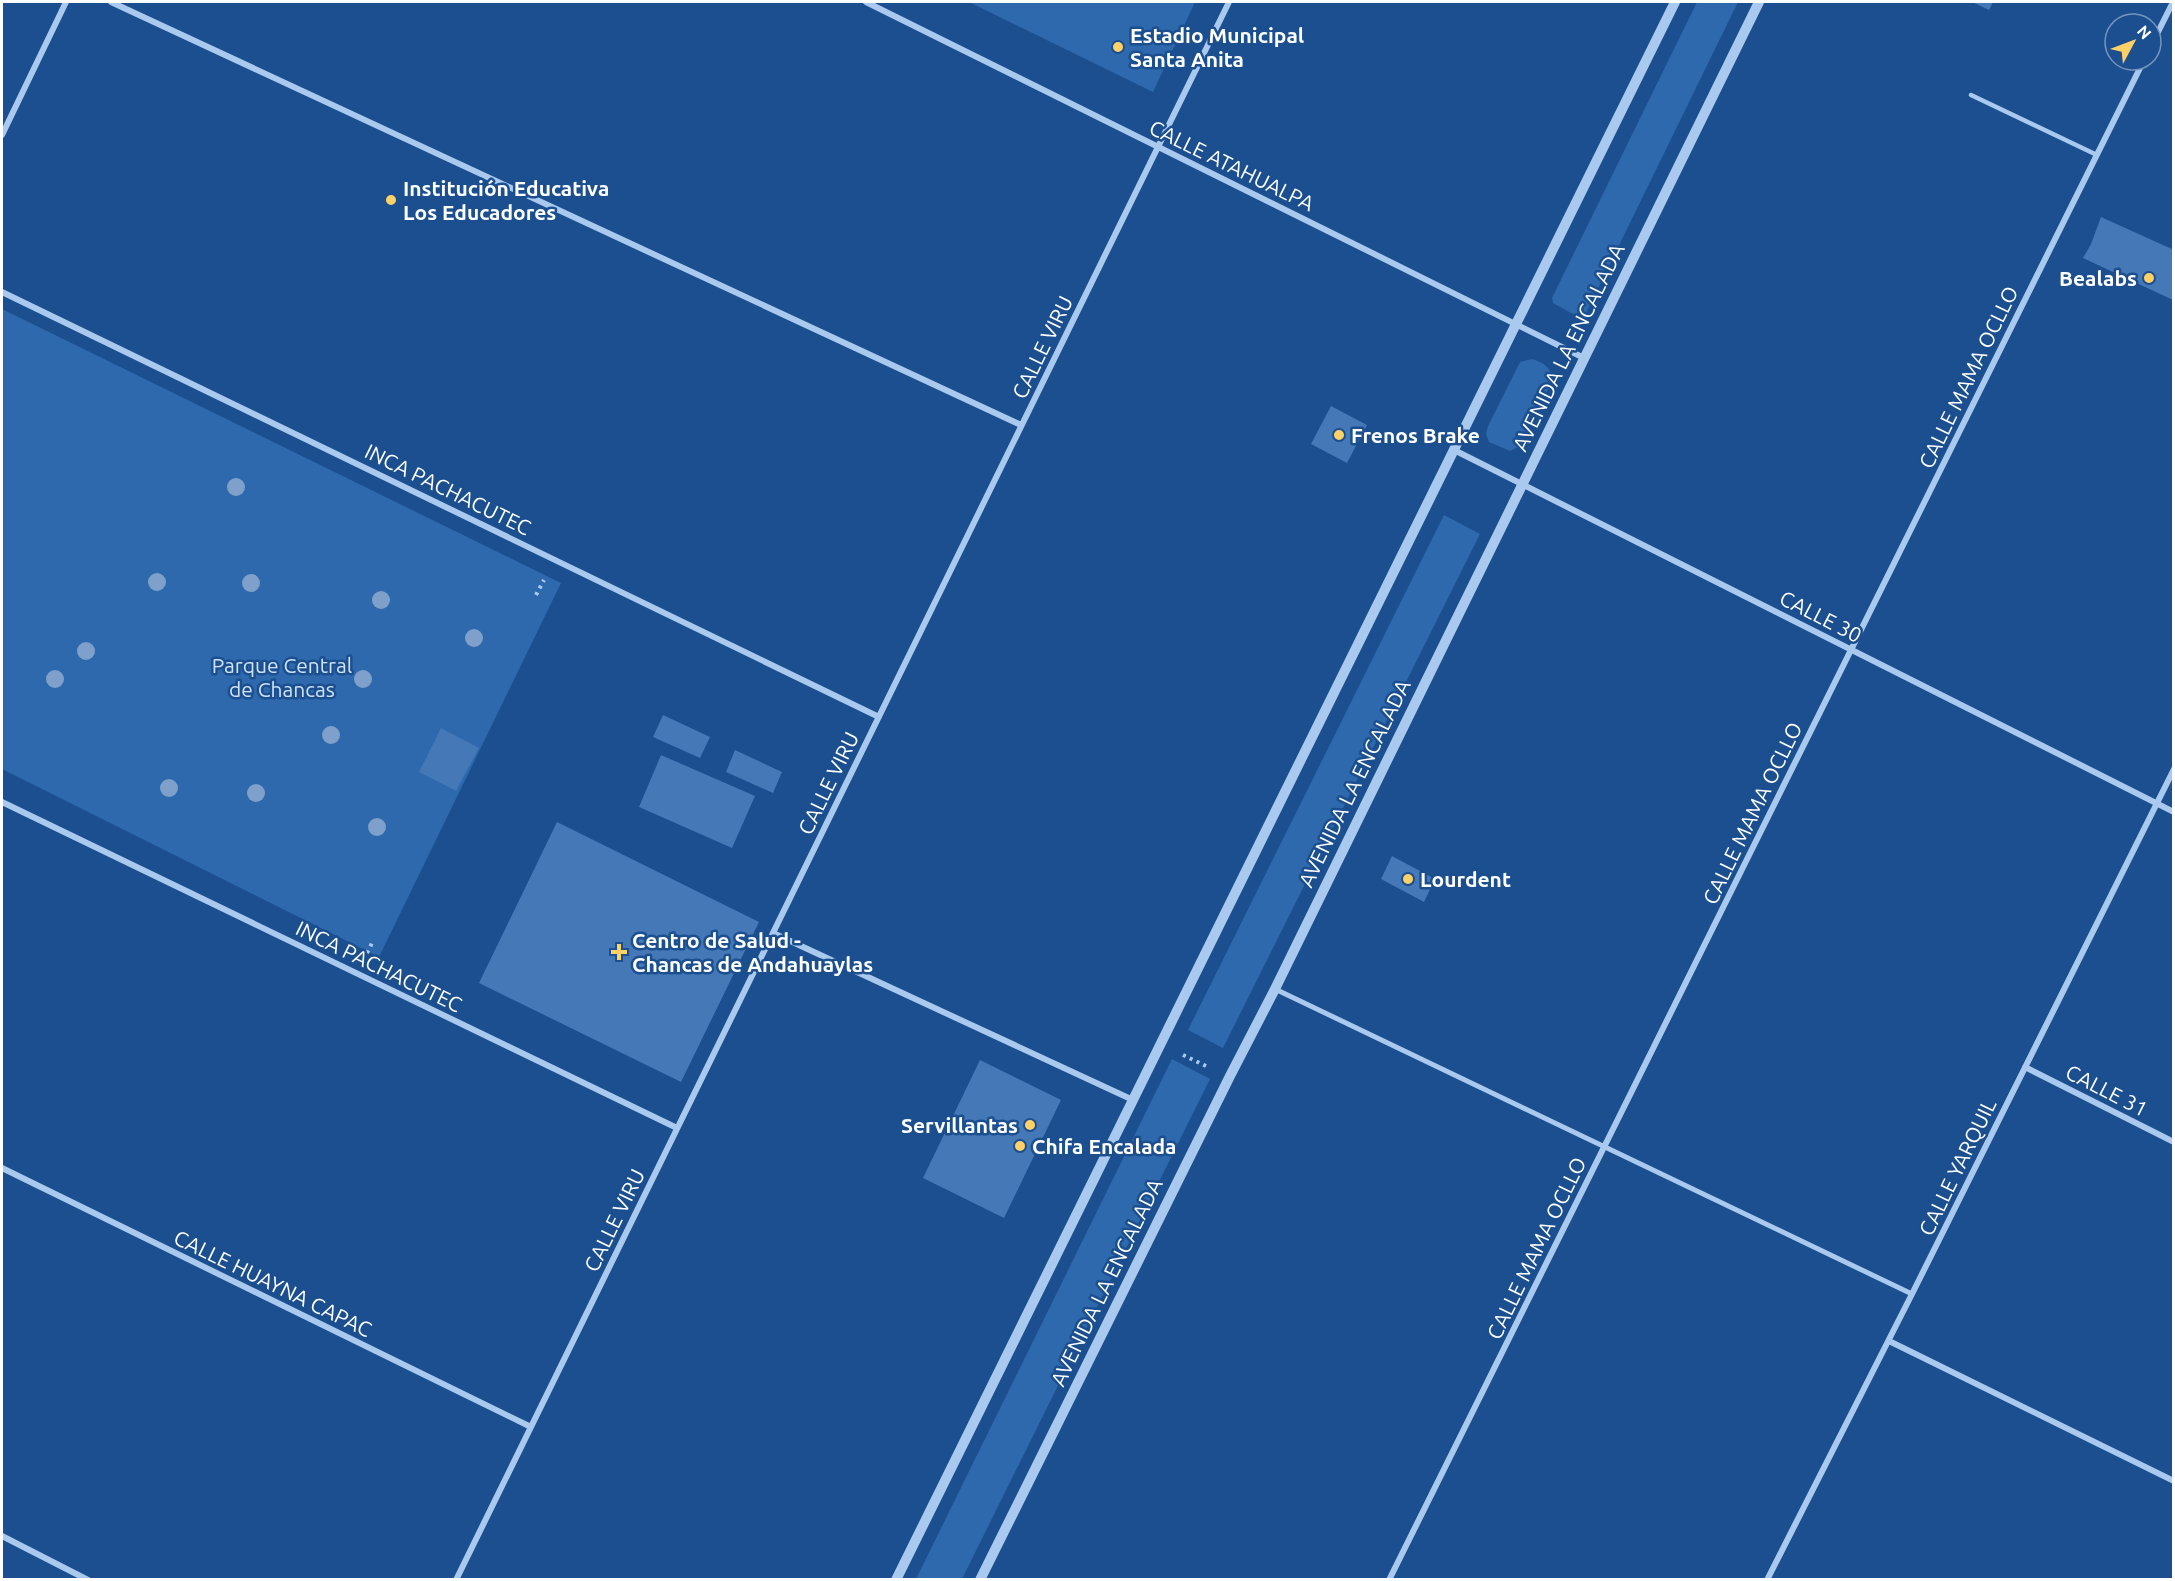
<svg xmlns="http://www.w3.org/2000/svg" width="2175" height="1581" viewBox="0 0 2175 1581" font-family="Ubuntu,sans-serif">
<style>
.green{fill:#2e69ad}
.building{fill:#4478b7}
.lines{fill:none;stroke-linecap:round;stroke-linejoin:round}
.path{stroke:#a9c9ee;stroke-width:4;stroke-dasharray:3 4.5;stroke-linecap:butt}
.service{stroke:#a9c9ee;stroke-width:4.5}
.pedestrian{stroke:#a9c9ee;stroke-width:5}
.minor{stroke:#a9c9ee;stroke-width:6}
.tertiary{stroke:#a9c9ee;stroke-width:10}
.tree{fill:#7ea0ca}
.poi-dot{fill:#ffd166;stroke:#1b4f8f;stroke-width:2}
.labels{text-anchor:middle;dominant-baseline:central;stroke-width:5;stroke-linejoin:round;paint-order:stroke}
.poi-label{font-size:21px;font-weight:bold;fill:#fff;stroke:#1b4f8f;text-anchor:start}
.street-label{font-size:21px;fill:#fff;stroke:#1b4f8f}
.park-label{font-size:21px;fill:#cfe3fa;stroke:#1b4f8f}
</style>
<rect width="100%" height="100%" fill="#1b4f8f"/>
<!-- green -->
<path class="green" d="M 969,2 L 1195,2 L 1153,92 Z
M 1697,2 L 1738,2 L 1584,317 L 1571,313 L 1553,303 L 1552,298 Z
M 2,309 L 561,583 L 379,957 L 2,769 Z
M 1532,359 C 1545,363 1550,367 1553,380 L 1518,447 L 1510,451 L 1489,442 L 1486,434 L 1488,426 L 1520,362 Z
M 1444,515 L 1480,534 L 1223,1048 L 1188,1030 Z
M 1172,1059 L 1210,1079 L 962,1579 L 916,1579 Z"/>
<!-- building -->
<path class="building" d="M 1972,2 L 1993,2 L 1989,10 Z
M 2101,217 L 2174,250 L 2173,300 L 2083,258 L 2091,244 Z
M 1331,406 L 1367,425 L 1347,463 L 1311,444 Z
M 663,715 L 710,737 L 700,758 L 653,737 Z
M 441,728 L 479,748 L 456,791 L 419,772 Z
M 735,750 L 782,772 L 773,793 L 726,772 Z
M 661,755 L 755,796 L 732,848 L 639,807 Z
M 557,822 L 759,922 L 681,1082 L 479,983 Z
M 1392,856 L 1435,879 L 1424,902 L 1381,879 Z
M 980,1060 L 1061,1100 L 1004,1218 L 923,1178 Z"/>
<g class="lines">
<!-- path -->
<path class="path" d="M 536,595 L 544,580
M 367,953 L 373,941
M 1183,1055 L 1206,1066"/>
<!-- service -->
<path class="service" d="M 1971,95 L 2097,155"/>
<!-- pedestrian -->
<path class="pedestrian" d="M 1275,989 L 1912,1294"/>
<!-- minor -->
<path class="minor" d="M 111,2 L 1021,425
M 866,2 L 1584,358
M 2151,46 L 2173,2
M 2,135 L 66,2
M 2,292 L 879,717
M 1454,450 L 2174,812
M 2,802 L 677,1128
M 773,933 L 1133,1100
M 2025,1067 L 2174,1142
M 2,1168 L 531,1427
M 1889,1341 L 2174,1481
M 2,1536 L 88,1580
M 456,1580 L 1229,2
M 1389,1580 L 2144,60
M 1767,1580 L 1912,1294 L 2174,769"/>
<!-- tertiary -->
<path class="tertiary" d="M 896,1580 L 1675,2
M 980,1580 L 1230,1076 L 1275,989 L 1759,2"/>
</g>
<!-- trees -->
<g class="tree">
<circle cx="236" cy="487" r="9"/>
<circle cx="157" cy="582" r="9"/>
<circle cx="251" cy="583" r="9"/>
<circle cx="381" cy="600" r="9"/>
<circle cx="474" cy="638" r="9"/>
<circle cx="86" cy="651" r="9"/>
<circle cx="55" cy="679" r="9"/>
<circle cx="363" cy="679" r="9"/>
<circle cx="331" cy="735" r="9"/>
<circle cx="169" cy="788" r="9"/>
<circle cx="256" cy="793" r="9"/>
<circle cx="377" cy="827" r="9"/>
</g>
<!-- markers -->
<g class="poi-dot">
<circle cx="1118" cy="47" r="6"/>
<circle cx="391" cy="200" r="6"/>
<circle cx="2149" cy="278" r="6"/>
<circle cx="1339" cy="435" r="6"/>
<circle cx="1408" cy="879" r="6"/>
<path d="M616 943h6v6h6v6h-6v6h-6v-6h-6v-6h6z"/>
<circle cx="1030" cy="1125" r="6"/>
<circle cx="1020" cy="1146" r="6"/>
</g>
<g class="labels">
<!-- poi labels -->
<g class="poi-label">
<text x="1130" y="35">Estadio Municipal<tspan x="1130" dy="24">Santa Anita</tspan></text>
<text x="403" y="188">Institución Educativa<tspan x="403" dy="24">Los Educadores</tspan></text>
<text x="2137" y="278" text-anchor="end">Bealabs</text>
<text x="1351" y="435">Frenos Brake</text>
<text x="1420" y="879">Lourdent</text>
<text x="632" y="940">Centro de Salud -<tspan x="632" dy="24">Chancas de Andahuaylas</tspan></text>
<text x="1018" y="1125" text-anchor="end">Servillantas</text>
<text x="1032" y="1146">Chifa Encalada</text>
</g>
<!-- street labels -->
<g class="street-label">
<text transform="translate(1232 165) rotate(26)">CALLE ATAHUALPA</text>
<text transform="translate(1042 347) rotate(-64)">CALLE VIRU</text>
<text transform="translate(1568 347) rotate(-64)">AVENIDA LA ENCALADA</text>
<text transform="translate(1968 377) rotate(-64)">CALLE MAMA OCLLO</text>
<text transform="translate(448 489) rotate(26)">INCA PACHACUTEC</text>
<text transform="translate(1821 616) rotate(27)">CALLE 30</text>
<text transform="translate(828 783) rotate(-64)">CALLE VIRU</text>
<text transform="translate(1354 783) rotate(-64)">AVENIDA LA ENCALADA</text>
<text transform="translate(1752 813) rotate(-64)">CALLE MAMA OCLLO</text>
<text transform="translate(379 966) rotate(26)">INCA PACHACUTEC</text>
<text transform="translate(2107 1090) rotate(27)">CALLE 31</text>
<text transform="translate(1957 1167) rotate(-64)">CALLE YARQUIL</text>
<text transform="translate(614 1220) rotate(-64)">CALLE VIRU</text>
<text transform="translate(1536 1248) rotate(-64)">CALLE MAMA OCLLO</text>
<text transform="translate(1106 1282) rotate(-64)">AVENIDA LA ENCALADA</text>
<text transform="translate(273 1283) rotate(26)">CALLE HUAYNA CAPAC</text>
</g>
<!-- park labels -->
<g class="park-label">
<text x="282" y="665">Parque Central<tspan x="282" dy="24">de Chancas</tspan></text>
</g>
</g>
<!-- border -->
<rect width="2175" height="1581" fill="none" stroke="#ffffff" stroke-width="6"/>
<!-- north arrow -->
<g transform="translate(2133 42) rotate(49)"><circle r="28" fill="#1b4f8f" stroke="#7695bc" stroke-width="1.5"/>
<path d="M0-4.5L10 22L0 15L-10 22Z" fill="#ffd166"/>
<text y="-9" font-size="16" font-weight="bold" text-anchor="middle" fill="#ffffff">N</text>
</g>
</svg>
